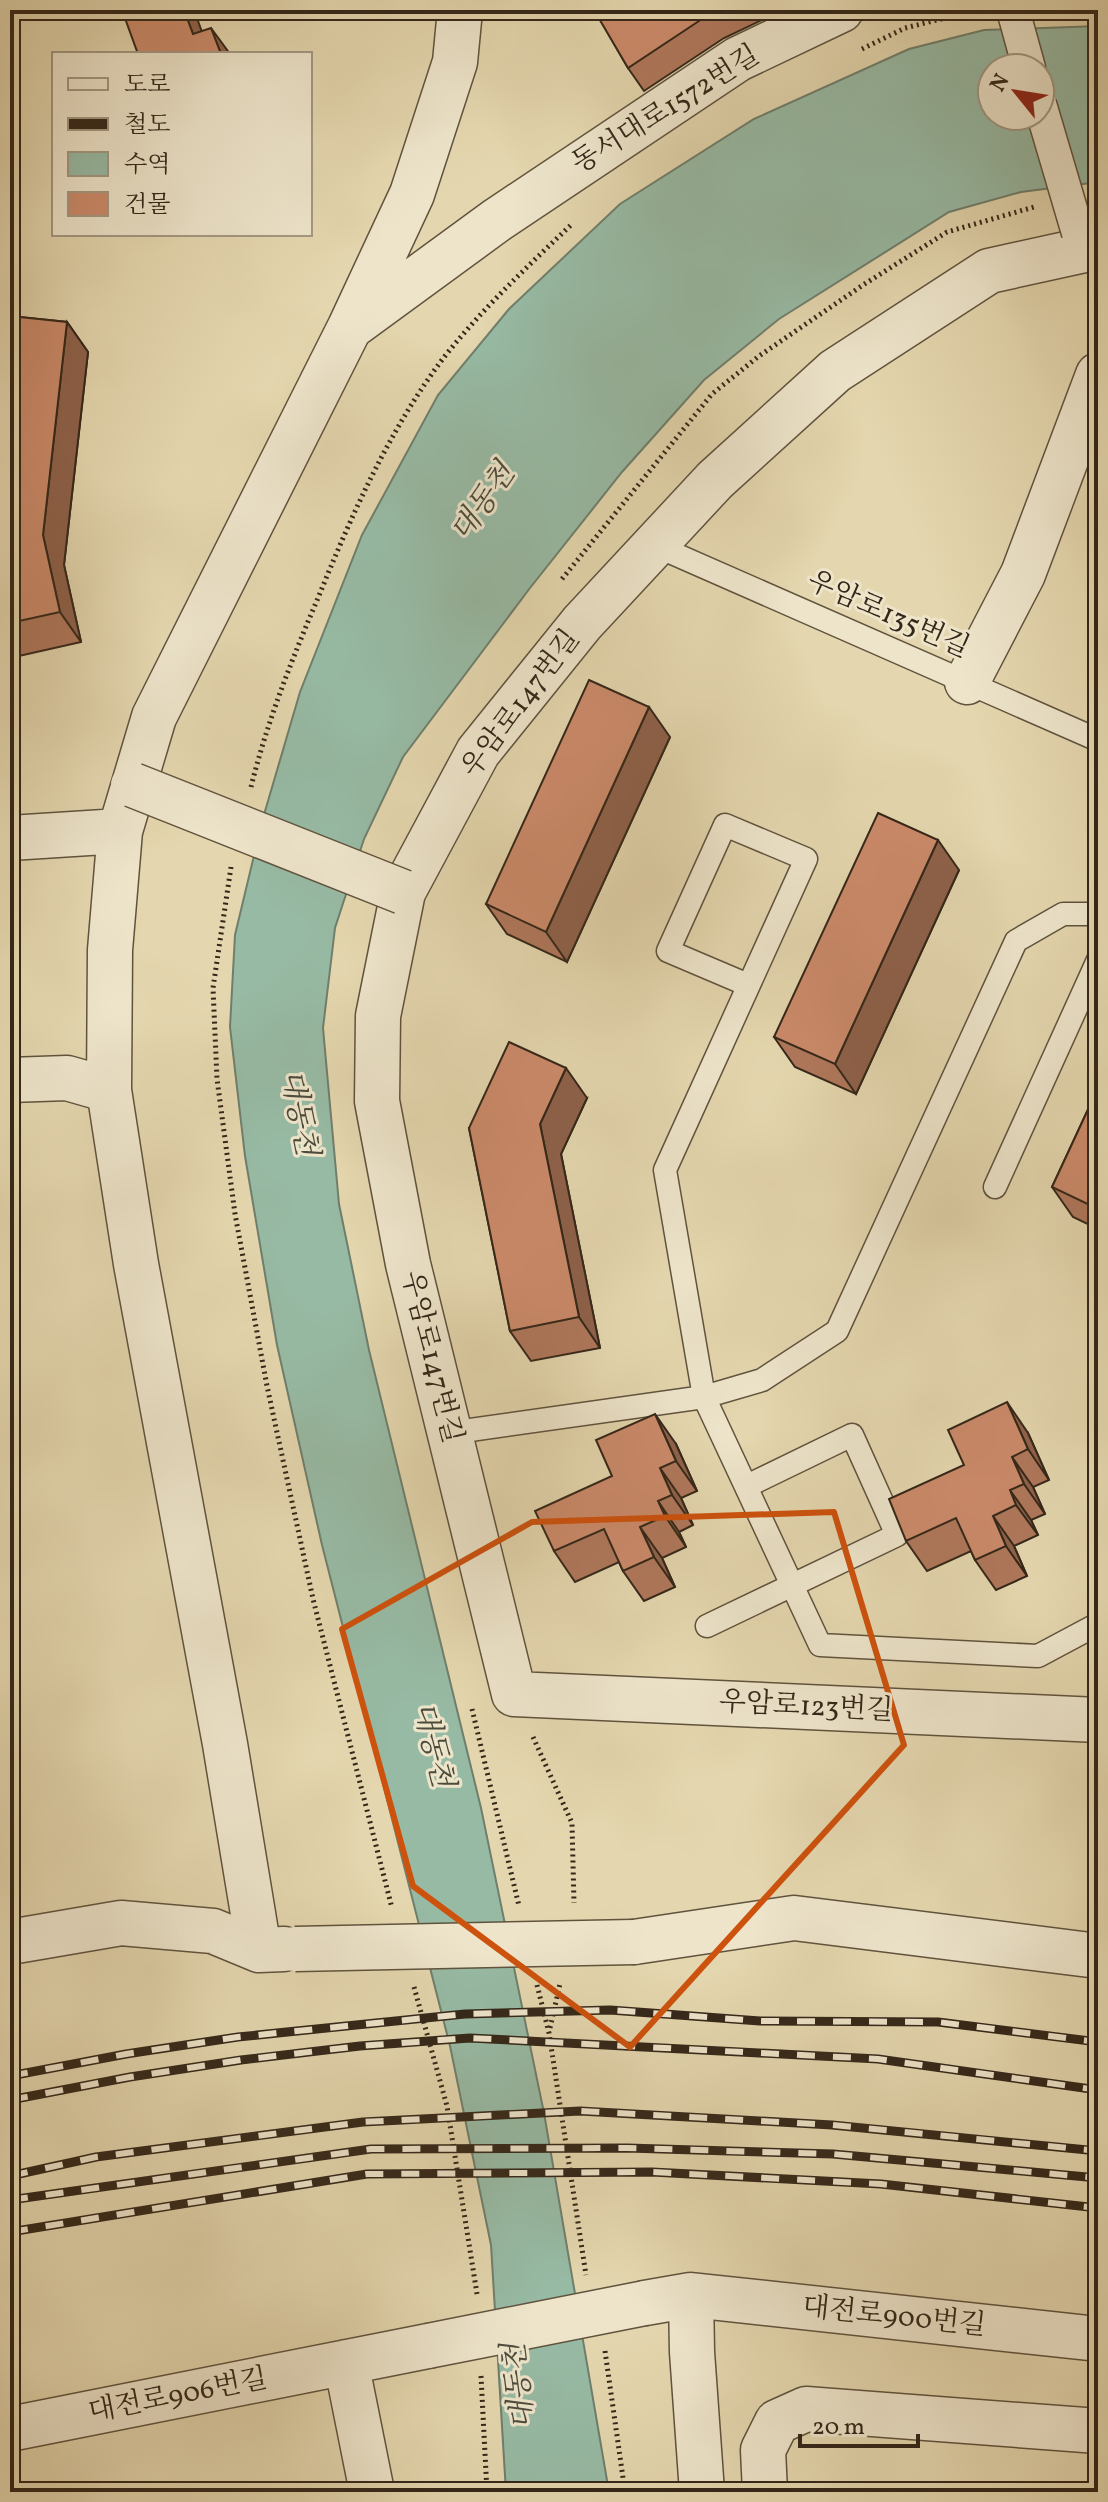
<svg xmlns="http://www.w3.org/2000/svg" width="1108" height="2502" viewBox="0 0 1108 2502" font-family="Vollkorn,'Noto Serif KR',serif">
<style>
.water{fill:#97baa4;stroke:#6f7f6c;stroke-width:2;fill-rule:evenodd}
.lines{fill:none;stroke-linecap:round;stroke-linejoin:round}
.service-casing{stroke:#60533e;stroke-width:25}
.pedestrian-casing{stroke:#60533e;stroke-width:35}
.minor-casing{stroke:#60533e;stroke-width:47}
.path{stroke:#342719;stroke-width:5;stroke-dasharray:2 4;stroke-linecap:butt}
.service{stroke:#ede4ca;stroke-width:22}
.pedestrian{stroke:#ede4ca;stroke-width:32}
.minor{stroke:#ede4ca;stroke-width:44}
.rail-casing{stroke:#342719;stroke-width:9}
.rail{stroke:#ede4ca;stroke-width:6;stroke-dasharray:18;stroke-linecap:butt}
.pedestrian-bridge-casing{stroke:#60533e;stroke-width:35;stroke-linecap:butt}
.minor-bridge-casing{stroke:#60533e;stroke-width:47;stroke-linecap:butt}
.pedestrian-bridge{stroke:#ede4ca;stroke-width:32}
.minor-bridge{stroke:#ede4ca;stroke-width:44}
.wall{fill:#af775b;stroke:#342719;stroke-width:2}
.shaded-wall{fill:#8e614a;stroke:#342719;stroke-width:2}
.building{fill:#cb8a6a;stroke:#342719;stroke-width:2}
.marked{fill:none;stroke:#cd520e;stroke-width:6;stroke-linejoin:round}
.labels{text-anchor:middle;dominant-baseline:central;stroke-width:6;stroke-linejoin:round;paint-order:stroke}
.street-label{font-size:28px;fill:#342719;stroke:#ede4ca}
.water-label{font-size:30px;font-style:italic;fill:#4d4c3c;stroke:#ede4ca}
</style>
<rect width="100%" height="100%" fill="#e4d6ae"/>
<filter id="stains"><feTurbulence type="fractalNoise" baseFrequency=".0025" numOctaves="4"/><feColorMatrix values="0 0 0 0 .2 0 0 0 0 .09 0 0 0 0 .02 0 0 0 .5 -.17"/></filter>
<radialGradient id="worn" r=".72"><stop offset=".6" stop-color="#630" stop-opacity="0"/><stop offset="1" stop-color="#630" stop-opacity=".3"/></radialGradient>
<!-- water -->
<path class="water" d="M 1098,26 L 1098,182 L 1021,192 L 949,212 L 779,319 L 704,380 L 622,472 L 530,588 L 403,757 L 364,839 L 335,928 L 323,1028 L 339,1204 L 369,1350 L 481,1808 L 544,2113 L 609,2492 L 506,2492 L 491,2245 L 450,2046 L 322,1545 L 277,1345 L 245,1156 L 230,1027 L 235,935 L 263,818 L 300,692 L 362,535 L 438,395 L 509,309 L 620,204 L 754,119 L 909,49 L 984,30 ZM 992,68 L 1040,68 L 1040,116 L 992,116 Z"/>
<g class="lines">
<defs>
<path id="service" d="M 654,545 L 1098,740
M 748,985 L 668,951 L 725,825 L 806,859 L 665,1170 L 704,1397 L 820,1645 L 1038,1656 L 1098,1624
M 995,1187 L 1098,960
M 449,1433 L 704,1397 L 762,1380 L 837,1331 L 1016,941 L 1063,914 L 1098,914
M 707,1626 L 897,1535 L 852,1435 L 747,1486"/>
<path id="pedestrian" d="M 1013,10 L 1029,68"/>
<path id="minor" d="M 1098,247 L 989,271 L 835,371 L 715,480 L 582,623 L 478,752 L 403,892 L 378,1016 L 377,1101 L 408,1264 L 514,1694 L 1098,1720
M 352,326 L 497,220 L 738,59 L 841,10
M 967,682 L 1023,574 L 1098,375
M 10,838 L 120,831
M 10,1080 L 67,1078 L 109,1090
M 10,1942 L 121,1923 L 213,1931 L 259,1950 L 284,1949
M 634,1942 L 794,1918 L 1098,1956
M 259,1950 L 225,1744 L 136,1264 L 109,1090 L 110,950 L 120,831 L 154,717 L 350,327 L 412,194 L 455,62 L 460,10
M 691,2295 L 692,2352 L 702,2492
M 645,2303 L 691,2295 L 1098,2339
M 346,2362 L 372,2492
M 10,2429 L 428,2346
M 765,2492 L 763,2450 L 777,2422 L 806,2409 L 1098,2431"/>
</defs>
<!-- service casing -->
<use href="#service" class="service-casing"/>
<!-- pedestrian casing -->
<use href="#pedestrian" class="pedestrian-casing"/>
<!-- minor casing -->
<use href="#minor" class="minor-casing"/>
<!-- path -->
<path class="path" d="M 862,49 L 905,28 L 977,10
M 562,579 L 712,394 L 759,356 L 863,285 L 947,232 L 1034,207
M 251,787 C 267,722 292,659 318,598 C 352,514 390,428 445,356 C 483,308 528,266 572,224
M 231,867 L 213,988 L 217,1079 L 235,1214 L 267,1386 L 313,1599 L 392,1908
M 472,1709 L 519,1906
M 533,1737 L 572,1823 L 574,1903
M 537,1985 L 549,2033 L 586,2275
M 414,1987 L 447,2106 L 477,2294
M 550,2028 L 560,1984
M 605,2351 L 625,2492
M 481,2376 L 487,2492"/>
<!-- service -->
<use href="#service" class="service"/>
<!-- pedestrian -->
<use href="#pedestrian" class="pedestrian"/>
<!-- minor -->
<use href="#minor" class="minor"/>
<defs>
<path id="rail" d="M 10,2076 L 126,2054 L 238,2037 L 465,2014 L 610,2010 L 760,2021 L 938,2022 L 1098,2042
M 10,2100 L 130,2077 L 241,2060 L 360,2046 L 470,2038 L 878,2059 L 1098,2090
M 10,2176 L 96,2157 L 363,2122 L 580,2111 L 832,2125 L 1098,2151
M 10,2200 L 371,2149 L 627,2148 L 833,2154 L 1098,2178
M 10,2232 L 367,2174 L 652,2172 L 881,2184 L 1098,2208"/>
</defs>
<!-- rail casing -->
<use href="#rail" class="rail-casing"/>
<!-- rail -->
<use href="#rail" class="rail"/>
<defs>
<path id="pedestrian-bridge" d="M 1040,104 L 1078,233"/>
<path id="minor-bridge" d="M 133,785 L 403,892
M 295,1949 L 634,1942
M 428,2346 L 645,2303"/>
</defs>
<!-- pedestrian-bridge casing -->
<use href="#pedestrian-bridge" class="pedestrian-bridge-casing"/>
<!-- minor-bridge casing -->
<use href="#minor-bridge" class="minor-bridge-casing"/>
<!-- pedestrian-bridge -->
<use href="#pedestrian-bridge" class="pedestrian-bridge"/>
<!-- minor-bridge -->
<use href="#minor-bridge" class="minor-bridge"/>
</g>
<!-- wall -->
<path class="wall" d="M 595,10 L 783,10 L 724,38 L 644,91 L 628,68 Z
M 10,316 L 67,322 L 88,352 L 64,565 L 81,642 L 10,658 Z
M 670,737 L 567,962 L 507,934 L 486,904 Z
M 959,870 L 856,1094 L 795,1067 L 774,1037 Z
M 1098,1088 L 1098,1229 L 1073,1217 L 1052,1187 Z
M 587,1098 L 561,1154 L 600,1348 L 531,1361 L 510,1331 L 469,1128 Z
M 1028,1433 L 1049,1480 L 1033,1487 L 1045,1514 L 1031,1520 L 1038,1535 L 1014,1546 L 1027,1576 L 996,1590 L 975,1560 L 971,1551 L 927,1571 L 906,1541 Z
M 676,1444 L 697,1491 L 681,1498 L 693,1525 L 679,1532 L 686,1547 L 662,1558 L 675,1587 L 644,1601 L 623,1571 L 619,1562 L 575,1582 L 554,1551 Z"/>
<!-- shaded-wall -->
<path class="shaded-wall" d="M 184,10 L 194,10 L 210,54 L 193,34 Z
M 211,28 L 230,54 L 221,54 Z
M 67,322 L 88,352 L 64,565 L 81,642 L 60,612 L 43,535 Z
M 649,707 L 670,737 L 567,962 L 546,932 Z
M 938,840 L 959,870 L 856,1094 L 835,1064 Z
M 566,1068 L 587,1098 L 561,1154 L 600,1348 L 579,1317 L 540,1124 Z
M 1007,1402 L 1028,1433 L 1049,1480 L 1028,1449 Z
M 655,1414 L 676,1444 L 697,1491 L 676,1461 Z
M 1012,1457 L 1033,1487 L 1045,1514 L 1024,1484 Z
M 660,1468 L 681,1498 L 693,1525 L 672,1495 Z
M 1010,1490 L 1031,1520 L 1038,1535 L 1016,1505 Z
M 658,1501 L 679,1532 L 686,1547 L 665,1516 Z
M 993,1516 L 1014,1546 L 1027,1576 L 1006,1546 Z
M 640,1527 L 662,1558 L 675,1587 L 654,1557 Z"/>
<!-- building -->
<path class="building" d="M 122,10 L 184,10 L 193,34 L 211,28 L 221,54 L 138,54 Z
M 594,10 L 718,10 L 708,15 L 628,68 Z
M 10,316 L 67,322 L 43,535 L 60,612 L 10,623 Z
M 589,680 L 649,707 L 546,932 L 486,904 Z
M 878,813 L 938,840 L 835,1064 L 774,1037 Z
M 509,1042 L 566,1068 L 540,1124 L 579,1317 L 510,1331 L 469,1128 Z
M 1098,1088 L 1098,1209 L 1052,1187 Z
M 1007,1402 L 1028,1449 L 1012,1457 L 1024,1484 L 1010,1490 L 1016,1505 L 993,1516 L 1006,1546 L 975,1560 L 956,1518 L 906,1541 L 889,1499 L 964,1465 L 948,1430 Z
M 655,1414 L 676,1461 L 660,1468 L 672,1495 L 658,1501 L 665,1516 L 640,1527 L 654,1557 L 623,1571 L 604,1529 L 554,1551 L 535,1511 L 612,1476 L 596,1440 Z"/>
<!-- marked area -->
<path class="marked" d="M 834,1512 L 904,1745 L 630,2047 L 413,1886 L 342,1629 L 532,1522 Z"/>
<g class="labels">
<!-- street labels -->
<g class="street-label">
<text transform="translate(666 110) rotate(-32)">동서대로1572번길</text>
<text transform="translate(888 615) rotate(24)">우암로135번길</text>
<text transform="translate(521 704) rotate(-53)">우암로147번길</text>
<text transform="translate(431 1357) rotate(76)">우암로147번길</text>
<text transform="translate(806 1707) rotate(3)">우암로123번길</text>
<text transform="translate(894 2317) rotate(6)">대전로900번길</text>
<text transform="translate(178 2396) rotate(-11)">대전로906번길</text>
</g>
<!-- water labels -->
<g class="water-label">
<text transform="translate(484 503) rotate(-55)">대동천</text>
<text transform="translate(298 1113) rotate(79)">대동천</text>
<text transform="translate(432 1745) rotate(76)">대동천</text>
<text transform="translate(520 2386) rotate(-97)">대동천</text>
</g>
</g>
<!-- margin -->
<rect width="1108" height="2502" fill="none" stroke="#e4d6ae" stroke-width="40"/>
<rect x="12" y="12" width="1084" height="2478" fill="none" stroke="#342719" stroke-width="4"/>
<rect x="20" y="20" width="1068" height="2462" fill="none" stroke="#342719" stroke-width="2"/>
<!-- legend -->
<rect x="52" y="52" width="260" height="184" fill="#ede4ca" stroke="#a39883" stroke-width="2"/>
<rect x="68" y="78" width="40" height="12" fill="#ede4ca" stroke="#a39883" stroke-width="2"/>
<text x="124" y="92" font-size="24" fill="#342719">도로</text>
<rect x="68" y="118" width="40" height="12" fill="#342719" stroke="#a39883" stroke-width="2"/>
<text x="124" y="132" font-size="24" fill="#342719">철도</text>
<rect x="68" y="152" width="40" height="24" fill="#97baa4" stroke="#a39883" stroke-width="2"/>
<text x="124" y="172" font-size="24" fill="#342719">수역</text>
<rect x="68" y="192" width="40" height="24" fill="#cb8a6a" stroke="#a39883" stroke-width="2"/>
<text x="124" y="212" font-size="24" fill="#342719">건물</text>
<!-- north arrow -->
<g transform="translate(1016 92) rotate(300)"><circle r="38" fill="#ede4ca" stroke="#a39883" stroke-width="2"/>
<path d="M0-6L14 30L0 20L-14 30Z" fill="#8f2418"/>
<text y="-12" font-size="22" font-weight="bold" text-anchor="middle" fill="#342719">N</text>
</g>
<!-- scale -->
<path d="M800 2434v12h118v-12" fill="none" stroke="#342719" stroke-width="4"/>
<text x="812" y="2434" font-size="24" fill="#342719" stroke="#ede4ca" stroke-width="6" paint-order="stroke">20 m</text>
<rect width="100%" height="100%" filter="url(#stains)"/>
<rect width="100%" height="100%" fill="url(#worn)"/>
</svg>
